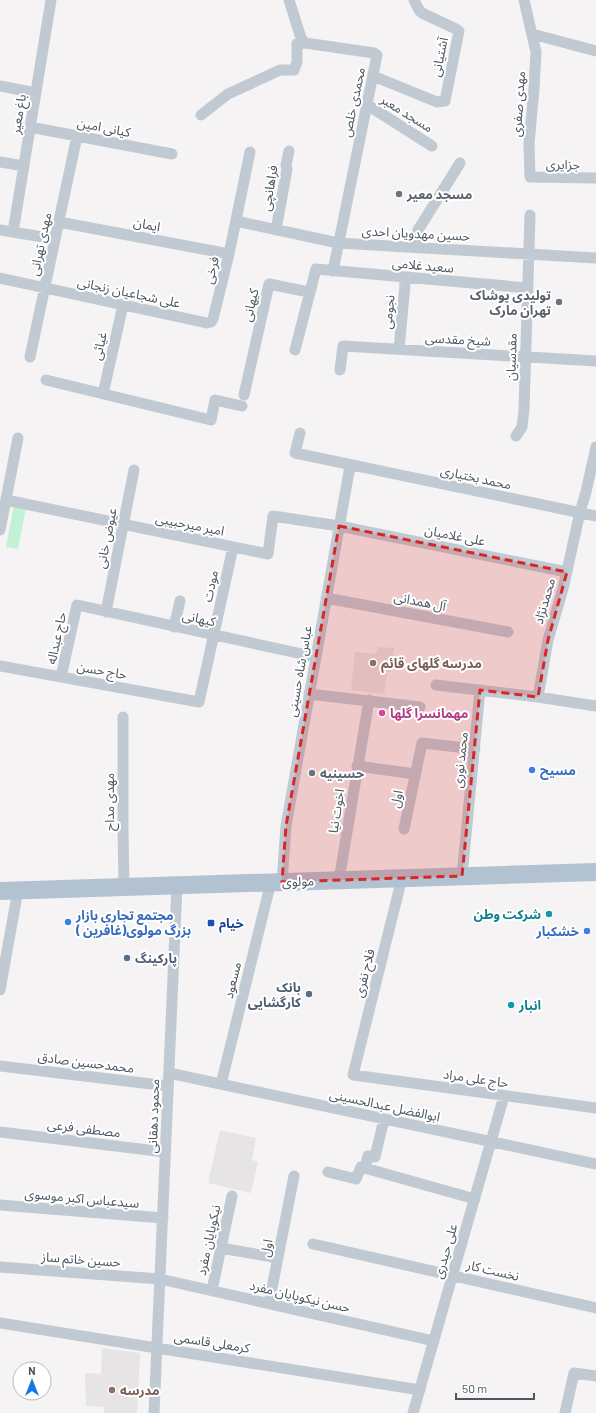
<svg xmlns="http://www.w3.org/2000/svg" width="596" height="1413" viewBox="0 0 596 1413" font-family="Barlow,'Noto Sans Arabic',sans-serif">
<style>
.education{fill:#e6e4e5}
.green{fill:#c3f1d5}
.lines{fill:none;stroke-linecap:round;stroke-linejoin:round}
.street{stroke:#c1cad2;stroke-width:11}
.primary{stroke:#b3c2d1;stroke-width:18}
.marked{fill:#d62828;fill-opacity:0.2;stroke:#d62828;stroke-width:3;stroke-dasharray:8 5;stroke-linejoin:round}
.worship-dot{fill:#6b7280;stroke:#fff;stroke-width:1.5}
.education-dot{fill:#8d6e63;stroke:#fff;stroke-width:1.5}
.hotel-dot{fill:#d1479c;stroke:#fff;stroke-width:1.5}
.shop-dot{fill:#3f7fe0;stroke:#fff;stroke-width:1.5}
.culture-dot{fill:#0f9aa8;stroke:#fff;stroke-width:1.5}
.transit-dot{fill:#1a4fb4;stroke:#fff;stroke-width:1.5}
.service-dot{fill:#5c6f8a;stroke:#fff;stroke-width:1.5}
.labels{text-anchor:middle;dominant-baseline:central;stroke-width:4;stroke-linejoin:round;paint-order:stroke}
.street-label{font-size:13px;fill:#4a5661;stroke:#fff}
.worship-label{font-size:13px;font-weight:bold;fill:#5b616d;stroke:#fff;text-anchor:start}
.education-label{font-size:13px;font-weight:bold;fill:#785e54;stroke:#fff;text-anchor:start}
.hotel-label{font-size:13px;font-weight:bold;fill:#b23c85;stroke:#fff;text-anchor:start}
.shop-label{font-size:13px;font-weight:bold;fill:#366cbe;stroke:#fff;text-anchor:start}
.culture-label{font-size:13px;font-weight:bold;fill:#0d838f;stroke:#fff;text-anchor:end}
.transit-label{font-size:13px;font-weight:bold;fill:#164399;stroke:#fff;text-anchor:start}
.service-label{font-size:13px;font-weight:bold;fill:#4e5e75;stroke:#fff;text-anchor:start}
</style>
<rect width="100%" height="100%" fill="#f5f3f3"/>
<!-- education -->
<path class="education" d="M 378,647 L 394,648 L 391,672 L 387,672 L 384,694 L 351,690 L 355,652 L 376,654 Z
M 220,1130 L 256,1138 L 252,1160 L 258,1162 L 251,1193 L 208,1183 Z
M 102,1348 L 140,1353 L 137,1413 L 104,1413 L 104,1407 L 86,1406 L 85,1373 L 101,1374 Z"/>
<!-- green -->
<path class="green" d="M 14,505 L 26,508 L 18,549 L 6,547 Z"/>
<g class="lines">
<!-- street -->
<path class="street" d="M 289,0 L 301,38 L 305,43
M 524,0 L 536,52 L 534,89 L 529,144 L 530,177 L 596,178
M 532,34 L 596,51
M 373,76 L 437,102 L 445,101 L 459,31 L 456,29 L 422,13 L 419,10 L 414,0
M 0,86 L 36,93
M 366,104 L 432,146
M 201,115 L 228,94 L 280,70 L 294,70 L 297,62 L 297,44 L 305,43 L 374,53 L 377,55 L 333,271
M 30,127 L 172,154
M 0,162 L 24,166
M 236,221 L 338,243 L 596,258
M 59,222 L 229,254
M 0,230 L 55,239
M 276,230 L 287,169 L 286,165 L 289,151
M 13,232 L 51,0
M 416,247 L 418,230 L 460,163
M 0,278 L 207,323 L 211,322 L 213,319 L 229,254 L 250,152
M 399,349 L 405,285 L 404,277
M 295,350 L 316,269 L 528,288
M 30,357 L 77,136
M 340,370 L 343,346 L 596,361
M 46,380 L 211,420 L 215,400 L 242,406
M 103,394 L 123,305
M 244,395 L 269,284 L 309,292
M 300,433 L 295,453 L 596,516
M 516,436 L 522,427 L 524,409 L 530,215
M 6,500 L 268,554 L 273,516 L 339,526 L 567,572
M 0,530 L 18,438
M 326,598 L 508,632
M 106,612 L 134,470
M 174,627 L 180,601
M 0,666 L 199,702 L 233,547
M 61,677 L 77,605 L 316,657
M 436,685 L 538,697 L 596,706
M 309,694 L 420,707
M 538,697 L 548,640 L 563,589 L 580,512 L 586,492 L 596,447
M 123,717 L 123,829 L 124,887
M 357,766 L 415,774
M 404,829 L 422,743 L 475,749
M 462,876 L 480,690
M 402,878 L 353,1075 L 596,1108
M 339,880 L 369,700
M 282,882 L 286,826 L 350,466
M 0,990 L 18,890
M 0,1066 L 168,1086
M 169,1073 L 596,1164
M 221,1084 L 271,882
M 0,1132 L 165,1152
M 365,1168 L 368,1156 L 375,1157 L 384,1119
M 328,1172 L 356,1179 L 361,1167 L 475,1199
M 0,1205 L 163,1218
M 313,1244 L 596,1308
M 221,1248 L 278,1258
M 0,1267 L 160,1279 L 434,1341
M 212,1290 L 232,1196
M 269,1303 L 294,1176
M 0,1323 L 420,1390
M 154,1413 L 177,885
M 413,1413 L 504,1096
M 565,1413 L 574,1373 L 596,1376"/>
<!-- primary -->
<path class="primary" d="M 0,891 L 596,872"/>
</g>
<!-- marked area -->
<path class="marked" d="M 339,526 L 567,572 L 548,640 L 538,697 L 480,690 L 462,876 L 282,882 L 286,826 Z"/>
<!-- markers -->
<g class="worship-dot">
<circle cx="399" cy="194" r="4"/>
<circle cx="559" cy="302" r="4"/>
<circle cx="312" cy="773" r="4"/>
</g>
<g class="education-dot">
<circle cx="373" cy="663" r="4"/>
<circle cx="112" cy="1390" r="4"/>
</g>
<circle class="hotel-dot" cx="382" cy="713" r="4"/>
<g class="shop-dot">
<circle cx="532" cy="770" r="4"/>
<circle cx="68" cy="922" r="4"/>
<circle cx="587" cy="931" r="4"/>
</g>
<g class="culture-dot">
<circle cx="549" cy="914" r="4"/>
<circle cx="511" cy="1005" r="4"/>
</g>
<rect class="transit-dot" x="207" y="919" width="8" height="8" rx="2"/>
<g class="service-dot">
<circle cx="127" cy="958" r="4"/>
<circle cx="309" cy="994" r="4"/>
</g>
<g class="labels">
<!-- street labels -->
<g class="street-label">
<text transform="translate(439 57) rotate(-78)">آشتیانی</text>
<text transform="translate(353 102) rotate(-78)">محمدی خلص</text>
<text transform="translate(518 104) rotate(-86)">مهدی صفری</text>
<text transform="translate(407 113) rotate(32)">مسجد معبر</text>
<text transform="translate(18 114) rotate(-81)">باغ معیر</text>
<text transform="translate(104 127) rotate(11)">کیانی امین</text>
<text transform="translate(563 164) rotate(1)">جزایری</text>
<text transform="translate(269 188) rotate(-81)">فراهانچی</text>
<text transform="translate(147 224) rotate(11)">ایمان</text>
<text transform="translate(416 233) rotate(3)">حسین مهدویان احدی</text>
<text transform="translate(40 244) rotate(-78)">مهدی تهرانی</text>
<text transform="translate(423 265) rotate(5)">سعید غلامی</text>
<text transform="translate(211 270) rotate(-76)">فرخی</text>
<text transform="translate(129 292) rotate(12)">علی شجاعیان زنجانی</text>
<text transform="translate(250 305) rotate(-77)">کیهانی</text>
<text transform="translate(388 312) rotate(-85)">نجومی</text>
<text transform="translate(458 339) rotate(3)">شیخ مقدسی</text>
<text transform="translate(99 346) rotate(-77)">غیاثی</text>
<text transform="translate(511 357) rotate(-88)">مقدسیان</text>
<text transform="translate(476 477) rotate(12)">محمد بختیاری</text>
<text transform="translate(190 524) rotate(11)">امیر میرحبیبی</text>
<text transform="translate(455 535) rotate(11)">علی غلامیان</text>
<text transform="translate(106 538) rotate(-79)">عیوض خانی</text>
<text transform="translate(210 586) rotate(-78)">مودت</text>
<text transform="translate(420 601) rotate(11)">آل همدانی</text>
<text transform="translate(544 601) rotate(-74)">محمدنژاد</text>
<text transform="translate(199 618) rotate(12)">کیهانی</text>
<text transform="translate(56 638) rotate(-78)">حاج عبداله</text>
<text transform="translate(102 670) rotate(10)">حاج حسن</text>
<text transform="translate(299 671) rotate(-80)">عباس شاه حسینی</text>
<text transform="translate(460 760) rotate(-84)">محمد نوری</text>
<text transform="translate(396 799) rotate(-78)">اول</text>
<text transform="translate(109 802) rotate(-90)">مهدی مداح</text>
<text transform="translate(336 811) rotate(-81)">اخوت نیا</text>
<text transform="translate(298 881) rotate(-2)">مولوی</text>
<text transform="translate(364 973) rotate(-76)">فلاح نفری</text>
<text transform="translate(232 980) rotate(-76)">مسعود</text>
<text transform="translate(86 1062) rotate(7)">محمدحسین صادق</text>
<text transform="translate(476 1078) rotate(8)">حاج علی مراد</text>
<text transform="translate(385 1105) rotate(12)">ابوالفضل عبدالحسینی</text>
<text transform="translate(153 1116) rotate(-88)">محمود دهقانی</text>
<text transform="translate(84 1128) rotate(7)">مصطفی فرعی</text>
<text transform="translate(82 1198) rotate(5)">سیدعباس اکبر موسوی</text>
<text transform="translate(208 1240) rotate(-78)">نیکوپایان مفرد</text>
<text transform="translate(266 1248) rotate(-79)">اول</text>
<text transform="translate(445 1251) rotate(-74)">علی حیدری</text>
<text transform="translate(81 1259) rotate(4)">حسین خاتم ساز</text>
<text transform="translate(493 1270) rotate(13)">نخست کار</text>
<text transform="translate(300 1296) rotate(13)">حسن نیکوپایان مفرد</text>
<text transform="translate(212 1342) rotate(9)">کرمعلی قاسمی</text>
</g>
<!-- worship labels -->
<g class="worship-label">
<text x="407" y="194">مسجد معیر</text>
<text x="551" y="295" text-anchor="end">تولیدی پوشاک<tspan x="551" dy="15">تهران مارک</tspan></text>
<text x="320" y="773">حسینیه</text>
</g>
<!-- education labels -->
<g class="education-label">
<text x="381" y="663">مدرسه گلهای قائم</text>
<text x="120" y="1390">مدرسه</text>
</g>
<!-- hotel labels -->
<g class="hotel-label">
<text x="390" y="713">مهمانسرا گلها</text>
</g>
<!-- shop labels -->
<g class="shop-label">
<text x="540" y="770">مسیح</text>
<text x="76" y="915">مجتمع تجاری بازار<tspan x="76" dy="15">بزرگ مولوی(غافرین )</tspan></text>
<text x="579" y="931" text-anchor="end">خشکبار</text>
</g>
<!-- culture labels -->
<g class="culture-label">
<text x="541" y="914">شرکت وطن</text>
<text x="519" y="1005" text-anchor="start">انبار</text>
</g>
<!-- transit labels -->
<g class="transit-label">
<text x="219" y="923">خیام</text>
</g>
<!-- service labels -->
<g class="service-label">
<text x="135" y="958">پارکینگ</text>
<text x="301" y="987" text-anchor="end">بانک<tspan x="301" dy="15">کارگشایی</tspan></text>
</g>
</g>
<!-- north arrow -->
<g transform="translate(32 1381)"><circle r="19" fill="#ffffff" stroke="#b7bbc0"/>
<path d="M0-3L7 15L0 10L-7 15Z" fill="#1a73e8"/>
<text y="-6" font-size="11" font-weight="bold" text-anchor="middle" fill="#4a5661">N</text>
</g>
<!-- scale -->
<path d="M456 1393v6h78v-6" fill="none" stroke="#4a5661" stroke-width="2"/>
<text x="462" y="1393" font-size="12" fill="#4a5661" stroke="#ffffff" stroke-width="3" paint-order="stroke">50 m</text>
</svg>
